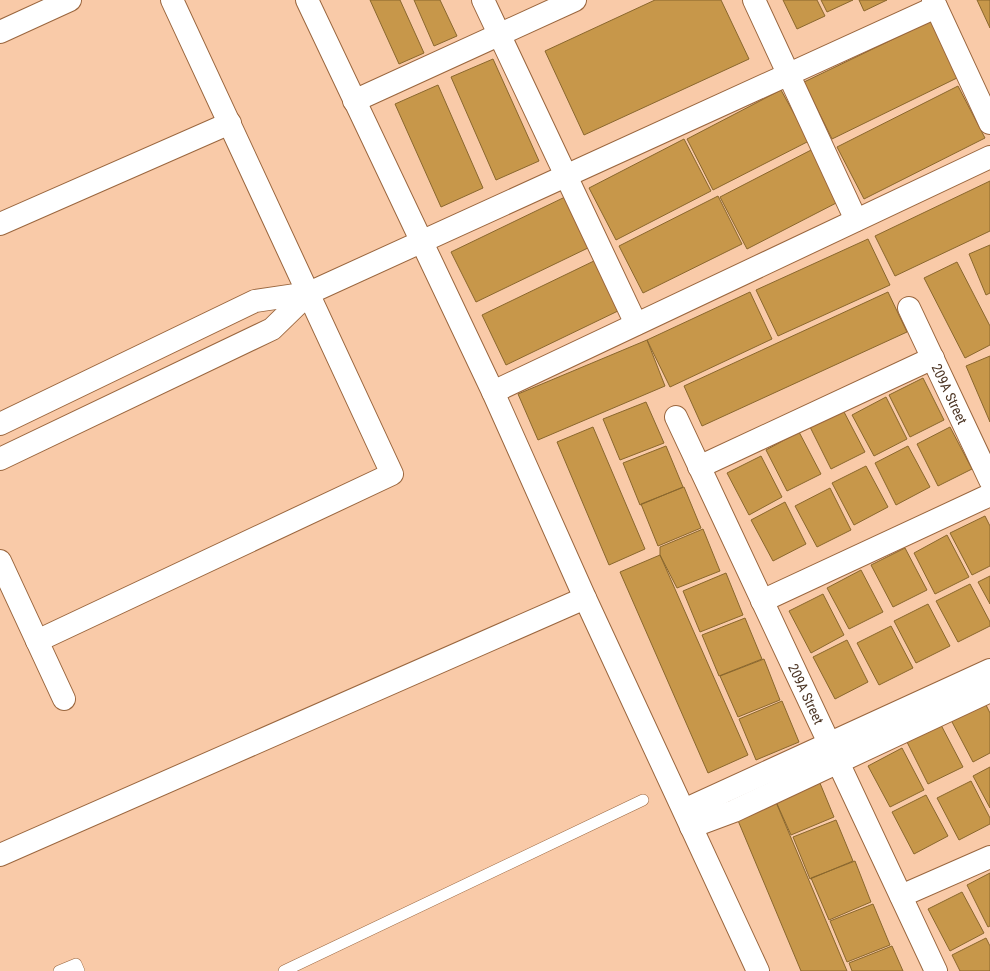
<svg xmlns="http://www.w3.org/2000/svg" width="990" height="971" viewBox="0 0 990 971" font-family="'Roboto Condensed',sans-serif">
<style>
.building{fill:#c7974a;stroke:#8a672d}
.lines{fill:none;stroke-linecap:round;stroke-linejoin:round}
.service-casing{stroke:#9a663e;stroke-width:12}
.minor-casing{stroke:#9a663e;stroke-width:24}
.service{stroke:#fff;stroke-width:11}
.minor{stroke:#fff;stroke-width:22}
.labels{text-anchor:middle;dominant-baseline:central;stroke-width:4;stroke-linejoin:round;paint-order:stroke}
.street-label{font-size:14px;fill:#4c3524;stroke:#fedac1}
</style>
<rect width="100%" height="100%" fill="#f9caa8"/>
<!-- building -->
<path class="building" d="M 370,0 L 400,0 L 424,53 L 399,64 Z
M 414,0 L 440,0 L 457,36 L 434,46 Z
M 655,0 L 721,0 L 749,59 L 584,135 L 545,51 Z
M 783,0 L 817,0 L 825,16 L 797,29 Z
M 821,0 L 853,0 L 827,12 Z
M 859,0 L 887,0 L 864,11 Z
M 977,0 L 990,0 L 990,28 Z
M 931,21 L 959,77 L 832,139 L 804,82 Z
M 493,59 L 539,161 L 496,180 L 451,77 Z
M 438,85 L 483,188 L 441,207 L 395,104 Z
M 958,86 L 985,138 L 864,199 L 837,147 Z
M 781,90 L 809,141 L 713,190 L 687,139 Z
M 684,139 L 711,191 L 616,240 L 589,188 Z
M 815,148 L 842,200 L 747,249 L 720,197 Z
M 990,181 L 990,231 L 895,276 L 875,236 Z
M 718,196 L 742,244 L 643,293 L 619,246 Z
M 565,197 L 590,247 L 476,302 L 451,252 Z
M 868,239 L 890,285 L 778,336 L 756,290 Z
M 990,245 L 990,293 L 986,295 L 969,254 Z
M 596,260 L 620,310 L 506,365 L 482,315 Z
M 957,262 L 990,326 L 990,345 L 965,358 L 924,278 Z
M 750,292 L 772,339 L 670,387 L 647,340 Z
M 888,292 L 907,332 L 702,426 L 684,386 Z
M 647,340 L 665,386 L 538,440 L 518,394 Z
M 990,356 L 990,422 L 966,366 Z
M 923,378 L 944,420 L 910,437 L 889,395 Z
M 886,397 L 907,439 L 874,456 L 852,415 Z
M 646,402 L 664,443 L 620,460 L 603,419 Z
M 843,410 L 865,452 L 831,469 L 810,427 Z
M 593,427 L 645,549 L 609,565 L 557,442 Z
M 950,427 L 972,469 L 938,486 L 917,444 Z
M 799,432 L 821,474 L 787,491 L 766,450 Z
M 666,446 L 683,487 L 640,505 L 623,463 Z
M 908,446 L 930,487 L 896,505 L 875,463 Z
M 761,456 L 782,497 L 749,515 L 727,473 Z
M 866,466 L 888,507 L 854,525 L 832,483 Z
M 684,487 L 701,528 L 658,546 L 641,504 Z
M 830,488 L 851,530 L 817,547 L 795,506 Z
M 785,502 L 806,544 L 773,561 L 751,520 Z
M 985,516 L 990,526 L 990,566 L 972,575 L 950,533 Z
M 703,529 L 720,571 L 677,588 L 660,555 L 660,547 Z
M 947,535 L 969,577 L 935,594 L 914,553 Z
M 905,548 L 927,590 L 893,607 L 871,565 Z
M 660,555 L 748,755 L 708,773 L 620,572 Z
M 861,570 L 883,612 L 849,629 L 827,588 Z
M 726,573 L 743,615 L 700,632 L 683,591 Z
M 990,576 L 990,604 L 978,582 Z
M 970,584 L 990,622 L 990,626 L 958,642 L 936,601 Z
M 823,594 L 844,635 L 811,653 L 789,611 Z
M 928,604 L 950,646 L 916,663 L 894,621 Z
M 745,618 L 762,659 L 719,676 L 702,635 Z
M 891,626 L 913,668 L 879,685 L 857,643 Z
M 847,640 L 868,682 L 835,699 L 813,657 Z
M 764,659 L 780,700 L 738,717 L 720,676 Z
M 782,701 L 799,742 L 756,760 L 739,719 Z
M 985,703 L 990,713 L 990,753 L 973,762 L 951,720 Z
M 941,725 L 963,767 L 928,784 L 907,742 Z
M 902,748 L 924,790 L 890,807 L 868,766 Z
M 990,767 L 990,808 L 973,776 Z
M 817,776 L 834,817 L 791,835 L 773,795 Z
M 971,781 L 990,818 L 990,824 L 959,840 L 937,798 Z
M 773,795 L 847,971 L 801,971 L 734,811 Z
M 926,795 L 948,836 L 914,854 L 892,812 Z
M 836,820 L 853,861 L 810,879 L 793,837 Z
M 855,861 L 871,902 L 829,920 L 811,878 Z
M 990,873 L 990,926 L 988,927 L 967,885 Z
M 962,892 L 984,933 L 950,951 L 928,909 Z
M 873,904 L 890,945 L 847,962 L 830,921 Z
M 986,938 L 990,946 L 990,971 L 960,971 L 952,955 Z
M 892,946 L 903,971 L 852,971 L 849,963 Z"/>
<g class="lines">
<defs>
<path id="service" d="M 59,971 L 76,964 L 79,971
M 284,971 L 643,800"/>
<g id="minor">
<path d="M 307,0 L 493,392 L 585,598 L 758,971"/>
<path d="M 483,0 L 636,324"/>
<path d="M 754,0 L 856,220"/>
<path d="M 933,0 L 990,123"/>
<path d="M 0,32 L 70,0"/>
<path d="M 354,101 L 575,0"/>
<path d="M 0,224 L 230,123"/>
<path id="s1" d="M 909,308 L 990,480"/>
<path d="M 493,392 L 990,157"/>
<path id="s2" d="M 676,417 L 936,971"/>
<path d="M 0,424 L 255,301 L 309,293 L 936,7"/>
<path d="M 0,459 L 272,329 L 309,293"/>
<path d="M 699,467 L 933,358"/>
<path d="M 0,561 L 64,699"/>
<path d="M 762,601 L 990,495"/>
<path d="M 37,641 L 392,474 L 172,0"/>
<path d="M 684,810 L 990,670"/>
<path d="M 691,827 L 734,811 L 990,691"/>
<path d="M 0,855 L 585,598"/>
<path d="M 901,896 L 990,857"/>
</g>
</defs>
<!-- service casing -->
<use href="#service" class="service-casing"/>
<!-- minor casing -->
<use href="#minor" class="minor-casing"/>
<!-- service -->
<use href="#service" class="service"/>
<!-- minor -->
<use href="#minor" class="minor"/>
</g>
<g class="labels">
<!-- street labels -->
<g class="street-label">
<text stroke="none"><textPath href="#s1" startOffset="95">209A Street</textPath></text>
<text stroke="none"><textPath href="#s2" startOffset="306">209A Street</textPath></text>
</g>
</g>
</svg>
